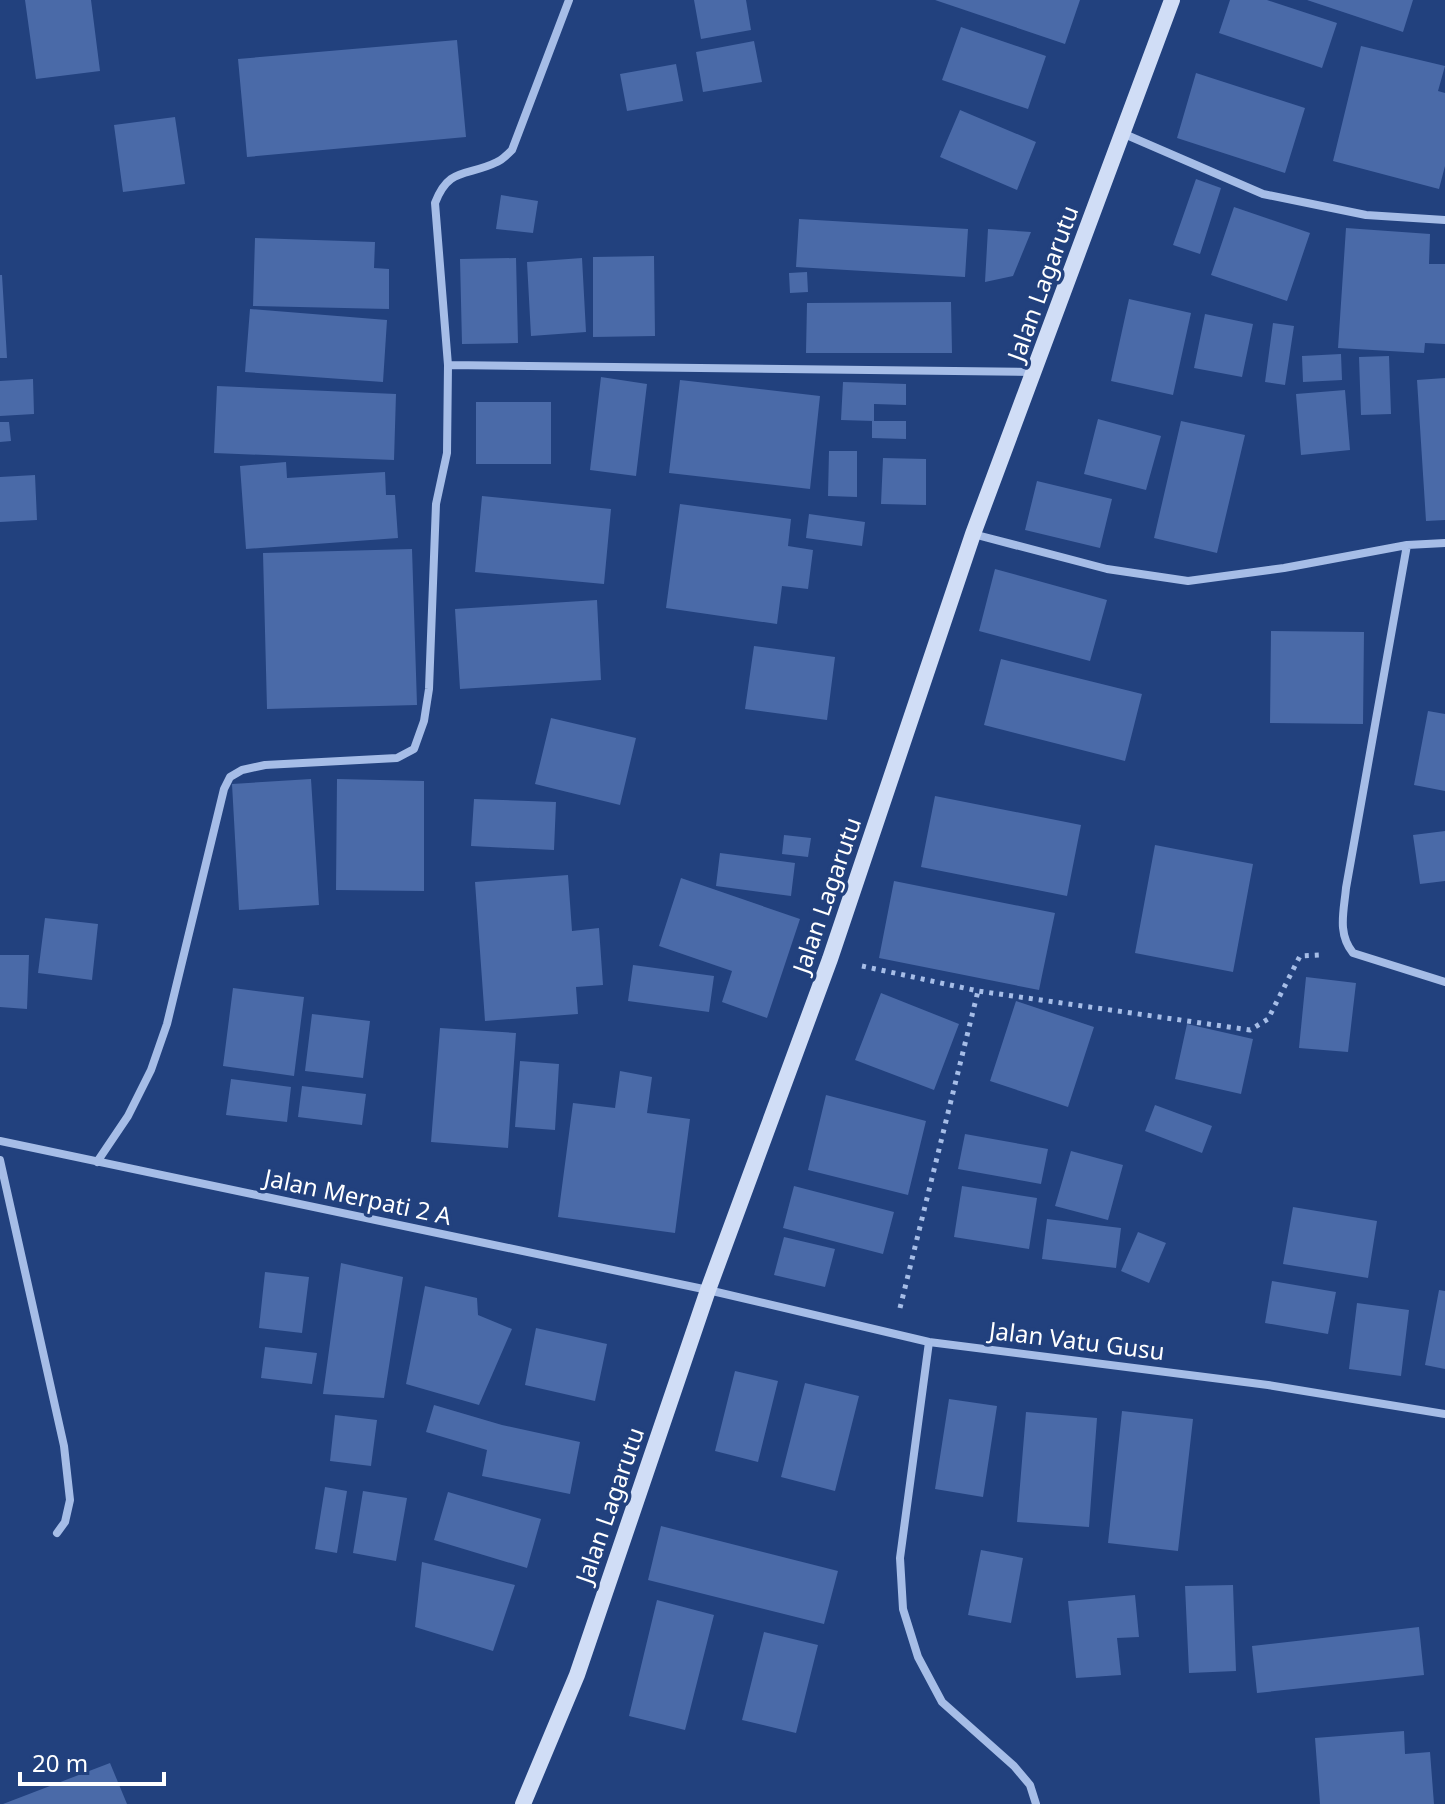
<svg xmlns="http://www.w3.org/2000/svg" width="1445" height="1804" viewBox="0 0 1445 1804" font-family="'Noto Sans',sans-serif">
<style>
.building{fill:#4a6aa8}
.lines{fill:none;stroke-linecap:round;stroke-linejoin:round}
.path{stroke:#a6bde7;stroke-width:5;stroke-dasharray:4 6;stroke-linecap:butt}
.street{stroke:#a6bde7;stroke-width:8}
.secondary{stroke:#d0ddf6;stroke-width:16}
.labels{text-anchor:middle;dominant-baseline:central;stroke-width:7;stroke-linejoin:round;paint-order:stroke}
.street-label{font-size:24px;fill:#fff;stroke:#22417e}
</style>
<rect width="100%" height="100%" fill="#22417e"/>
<!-- building -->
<path class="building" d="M 25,0 L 91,0 L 100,71 L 36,79 Z
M 694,0 L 746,0 L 751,30 L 701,39 Z
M 935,0 L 1080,0 L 1065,44 Z
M 1230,0 L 1267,0 L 1337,23 L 1322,68 L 1219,33 Z
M 1307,0 L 1413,0 L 1403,32 Z
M 961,27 L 1046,56 L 1028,109 L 942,80 Z
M 457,40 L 466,137 L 247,157 L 238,59 Z
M 754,41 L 762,82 L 703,92 L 696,52 Z
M 1361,46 L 1445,66 L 1438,91 L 1445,93 L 1445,166 L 1439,189 L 1333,161 Z
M 676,64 L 683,101 L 627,111 L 620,74 Z
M 1196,73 L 1305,108 L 1285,173 L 1177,138 Z
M 960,110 L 1036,142 L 1017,190 L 940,157 Z
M 175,117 L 185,184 L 123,192 L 114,125 Z
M 1196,179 L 1221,188 L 1200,254 L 1173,245 Z
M 501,195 L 538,201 L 533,233 L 496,229 Z
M 1234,207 L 1310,233 L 1287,301 L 1211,275 Z
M 799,219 L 968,229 L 965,277 L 796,267 Z
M 1346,228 L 1430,234 L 1429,264 L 1445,264 L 1445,344 L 1425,343 L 1424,353 L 1338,348 Z
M 988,229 L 1031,232 L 1013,276 L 985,282 Z
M 255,238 L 375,242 L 374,268 L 389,269 L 389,309 L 253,306 Z
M 654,256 L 655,336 L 593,337 L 593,257 Z
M 516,258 L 518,343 L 462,344 L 460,259 Z
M 582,258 L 586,332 L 531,336 L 527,262 Z
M 807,272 L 808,292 L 790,293 L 789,273 Z
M 0,275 L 2,275 L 7,358 L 0,358 Z
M 1129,299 L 1191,313 L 1173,395 L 1111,381 Z
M 951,302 L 952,353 L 806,353 L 807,303 Z
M 250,309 L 387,320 L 383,382 L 245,372 Z
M 1205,314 L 1253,324 L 1242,377 L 1194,368 Z
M 1273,323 L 1294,326 L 1285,385 L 1265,382 Z
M 1341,354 L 1342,380 L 1303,382 L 1302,356 Z
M 1389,356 L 1391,414 L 1361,415 L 1359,357 Z
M 601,377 L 647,384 L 636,476 L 590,470 Z
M 1445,378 L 1445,520 L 1426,521 L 1417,380 Z
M 33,379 L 34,414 L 0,416 L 0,381 Z
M 680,380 L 820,396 L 810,489 L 669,473 Z
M 843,382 L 906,384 L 906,405 L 874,404 L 874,421 L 841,420 Z
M 217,386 L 396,394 L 394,460 L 214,453 Z
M 1345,390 L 1350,450 L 1301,455 L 1296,394 Z
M 476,402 L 551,402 L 551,464 L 476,464 Z
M 1098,419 L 1161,436 L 1146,490 L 1084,474 Z
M 872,421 L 906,421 L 906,439 L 872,438 Z
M 1181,421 L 1245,435 L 1217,553 L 1154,538 Z
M 0,422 L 9,422 L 11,441 L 0,442 Z
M 829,451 L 857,451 L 857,497 L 828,496 Z
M 883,458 L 926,459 L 926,505 L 881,504 Z
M 286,462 L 287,478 L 385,472 L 386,495 L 395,495 L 398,538 L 246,549 L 240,466 Z
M 35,475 L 37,520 L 0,522 L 0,477 Z
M 1037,481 L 1112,499 L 1100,548 L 1025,530 Z
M 482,496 L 611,509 L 604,584 L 475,572 Z
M 680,504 L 791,519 L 788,546 L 813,550 L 808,589 L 782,586 L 777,624 L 666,608 Z
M 809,514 L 865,522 L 862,546 L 806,538 Z
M 412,549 L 417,705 L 267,709 L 263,553 Z
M 995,569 L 1107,600 L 1090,661 L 979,631 Z
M 597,600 L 601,680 L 460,689 L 455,609 Z
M 1271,631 L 1364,632 L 1363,724 L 1270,723 Z
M 754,646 L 835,657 L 827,720 L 745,709 Z
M 1001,659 L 1142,694 L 1125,761 L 984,725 Z
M 1428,711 L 1445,714 L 1445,791 L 1414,785 Z
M 551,718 L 636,738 L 620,805 L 535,784 Z
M 311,779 L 319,905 L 239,910 L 232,784 Z
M 337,779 L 424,781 L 424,891 L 336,890 Z
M 935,796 L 1081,825 L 1067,896 L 921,867 Z
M 474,799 L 556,802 L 554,850 L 471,846 Z
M 1445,831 L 1445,881 L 1420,884 L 1413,835 Z
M 784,835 L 811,838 L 808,857 L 782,854 Z
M 1155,845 L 1253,864 L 1233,972 L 1135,953 Z
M 720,853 L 795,863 L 791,896 L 716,886 Z
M 568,875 L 572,931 L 599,928 L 603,985 L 576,987 L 578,1014 L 485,1021 L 475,882 Z
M 681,878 L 800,919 L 767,1018 L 722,1002 L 732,971 L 659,946 Z
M 894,881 L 1055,913 L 1039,990 L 879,958 Z
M 45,918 L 98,924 L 92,980 L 38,973 Z
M 0,955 L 29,955 L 27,1009 L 0,1007 Z
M 633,965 L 714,976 L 709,1012 L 628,1001 Z
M 1306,977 L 1356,983 L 1348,1052 L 1299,1048 Z
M 233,988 L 304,997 L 294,1076 L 223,1066 Z
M 881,993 L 959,1024 L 934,1090 L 855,1060 Z
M 1016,1001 L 1094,1027 L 1068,1107 L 990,1081 Z
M 312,1014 L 370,1021 L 363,1078 L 305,1071 Z
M 1187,1024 L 1253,1039 L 1241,1094 L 1175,1079 Z
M 440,1028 L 516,1033 L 508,1148 L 431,1142 Z
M 520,1061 L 559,1064 L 555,1130 L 515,1127 Z
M 620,1071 L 652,1077 L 647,1113 L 690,1119 L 675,1233 L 558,1217 L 573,1103 L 615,1108 Z
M 231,1079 L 291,1087 L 287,1122 L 226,1115 Z
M 302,1086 L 366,1094 L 362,1125 L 298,1117 Z
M 826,1095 L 926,1121 L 908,1195 L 808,1170 Z
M 1155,1105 L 1212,1126 L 1202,1153 L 1145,1131 Z
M 965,1134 L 1048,1149 L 1041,1184 L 958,1169 Z
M 1071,1151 L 1123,1165 L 1108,1220 L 1055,1206 Z
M 794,1186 L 894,1212 L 883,1254 L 783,1228 Z
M 962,1186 L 1037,1198 L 1029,1249 L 954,1237 Z
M 1293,1207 L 1377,1221 L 1368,1278 L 1283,1264 Z
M 1047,1219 L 1121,1228 L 1116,1268 L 1042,1259 Z
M 1138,1232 L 1166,1243 L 1149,1283 L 1121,1271 Z
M 784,1237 L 835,1249 L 825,1287 L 774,1275 Z
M 341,1263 L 403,1277 L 384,1398 L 323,1394 Z
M 265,1272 L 309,1277 L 302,1333 L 259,1328 Z
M 1272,1281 L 1336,1292 L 1328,1334 L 1265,1323 Z
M 425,1286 L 477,1298 L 478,1315 L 512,1329 L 479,1405 L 406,1384 Z
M 1439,1290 L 1445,1291 L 1445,1369 L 1425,1365 Z
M 1357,1303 L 1409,1310 L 1401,1376 L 1349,1369 Z
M 536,1328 L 607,1344 L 595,1401 L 525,1385 Z
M 265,1347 L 317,1353 L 312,1384 L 261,1378 Z
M 735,1371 L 778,1381 L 758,1462 L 715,1451 Z
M 805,1383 L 859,1396 L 835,1491 L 781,1477 Z
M 949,1399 L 997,1406 L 983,1497 L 935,1489 Z
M 434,1405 L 502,1425 L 580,1442 L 570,1494 L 482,1476 L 487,1450 L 426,1432 Z
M 1122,1411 L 1193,1419 L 1178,1551 L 1108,1543 Z
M 1026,1412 L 1097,1418 L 1089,1527 L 1017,1522 Z
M 335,1415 L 377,1420 L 371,1466 L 330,1461 Z
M 325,1487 L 347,1491 L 337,1553 L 315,1549 Z
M 363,1491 L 407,1498 L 396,1561 L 353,1553 Z
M 448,1492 L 541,1519 L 527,1568 L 434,1540 Z
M 661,1526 L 838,1571 L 824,1624 L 648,1580 Z
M 981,1550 L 1023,1558 L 1011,1623 L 968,1615 Z
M 422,1562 L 515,1585 L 493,1651 L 415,1627 Z
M 1233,1585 L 1236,1671 L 1189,1673 L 1185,1586 Z
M 1135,1595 L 1139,1637 L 1117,1638 L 1121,1675 L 1076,1678 L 1068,1601 Z
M 657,1600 L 714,1615 L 685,1730 L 629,1716 Z
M 1419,1627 L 1424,1675 L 1257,1693 L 1252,1646 Z
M 764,1632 L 818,1645 L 796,1733 L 742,1720 Z
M 1404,1731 L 1405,1754 L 1430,1752 L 1434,1804 L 1320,1804 L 1315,1738 Z
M 110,1763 L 127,1804 L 3,1804 Z"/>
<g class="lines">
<!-- path -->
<path class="path" d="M 862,966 L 978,991 L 1250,1030 L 1268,1019 L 1300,956 L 1321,955
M 900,1308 L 978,991"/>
<!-- street -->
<path class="street" d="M 1122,133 L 1263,194 L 1366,215 L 1445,220
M 448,365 L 1034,372
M 973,534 L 1107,569 L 1188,581 L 1284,568 L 1407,545 L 1445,543
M 1407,545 L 1346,888 C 1344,911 1337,933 1353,953 L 1445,982
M 0,1141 L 708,1290 L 929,1342 L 1268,1385 L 1445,1414
M 0,1160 L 64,1446 L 70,1500 L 65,1522 L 57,1533
M 97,1162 L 128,1116 L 151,1070 L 167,1024 L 224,789 L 230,777 L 242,770 L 265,765 L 397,758 L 414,749 L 424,721 L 429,689 L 436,504 L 447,453 L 448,365 L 435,203 C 449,166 467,177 497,162 C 502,160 508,154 512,150 L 569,0
M 929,1342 L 900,1558 L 903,1609 L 918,1657 L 942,1702 L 1014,1766 L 1030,1785 L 1036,1804"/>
<!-- secondary -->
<path class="secondary" d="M 523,1804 L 577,1675 L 708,1290 L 830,959 L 973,534 L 1172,0"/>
</g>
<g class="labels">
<!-- street labels -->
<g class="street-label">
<text transform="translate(1042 283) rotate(-70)">Jalan Lagarutu</text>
<text transform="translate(826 895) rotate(-71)">Jalan Lagarutu</text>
<text transform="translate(358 1196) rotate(12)">Jalan Merpati 2 A</text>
<text transform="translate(1077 1340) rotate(7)">Jalan Vatu Gusu</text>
<text transform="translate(609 1505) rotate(-71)">Jalan Lagarutu</text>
</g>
</g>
<!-- scale -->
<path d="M20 1772v12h144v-12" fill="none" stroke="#ffffff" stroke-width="4"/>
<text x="32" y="1772" font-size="24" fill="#ffffff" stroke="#22417e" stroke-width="6" paint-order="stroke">20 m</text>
</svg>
